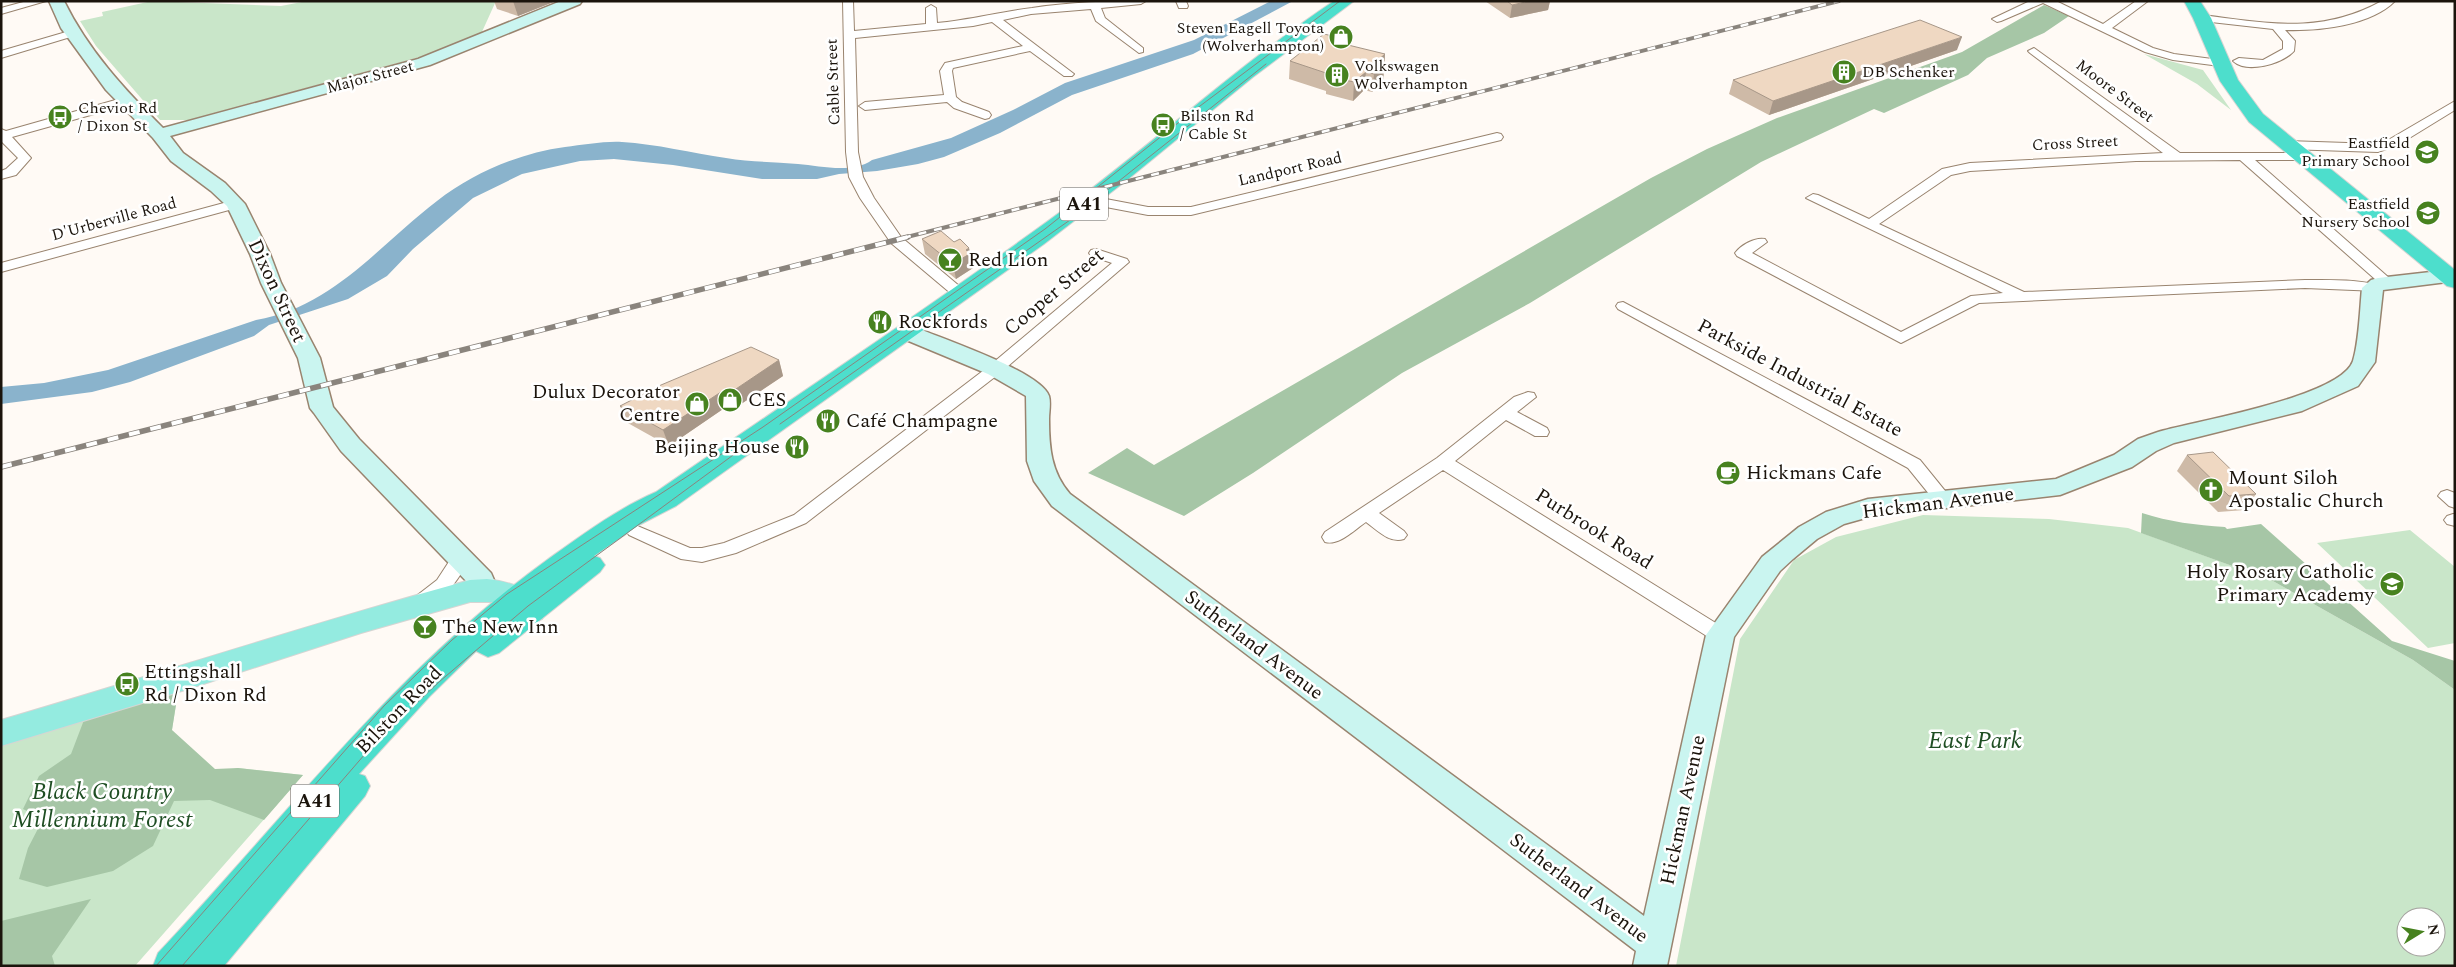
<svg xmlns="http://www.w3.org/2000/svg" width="2456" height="967" viewBox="0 0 2456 967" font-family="Spectral,serif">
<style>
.green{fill:#c9e6c9;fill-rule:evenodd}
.forest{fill:#a6c6a6}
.water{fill:#8ab3cc}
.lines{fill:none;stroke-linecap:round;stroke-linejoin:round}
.street-casing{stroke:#99846f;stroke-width:2}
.secondary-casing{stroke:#99846f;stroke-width:3}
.primary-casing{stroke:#d6d5d3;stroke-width:2}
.highway-casing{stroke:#d6d5d3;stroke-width:2}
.street{fill:#fff;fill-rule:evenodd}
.secondary{fill:#caf5f0;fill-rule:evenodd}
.primary{fill:#94ebe0;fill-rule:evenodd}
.highway{fill:#4ddecc;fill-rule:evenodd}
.tram{stroke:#8a847d;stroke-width:1}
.rail-far1-casing{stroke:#8a847d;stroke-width:4}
.rail-casing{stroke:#8a847d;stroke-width:5.5}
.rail-far1{stroke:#fff;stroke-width:2.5;stroke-dasharray:8;stroke-linecap:butt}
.rail{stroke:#fff;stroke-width:4;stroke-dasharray:11;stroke-linecap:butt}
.wall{fill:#cebaa7}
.shaded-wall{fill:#a79788}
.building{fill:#efd8c2;stroke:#a79788}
.labels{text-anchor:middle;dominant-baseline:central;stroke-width:5;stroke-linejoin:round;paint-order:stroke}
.far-poi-label{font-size:16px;fill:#1b140c;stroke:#fff;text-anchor:start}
.far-street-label{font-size:16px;fill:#1b140c;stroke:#fff}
.shield{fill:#fff;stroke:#5f5a55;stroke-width:1}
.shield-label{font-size:19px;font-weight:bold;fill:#1b140c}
.poi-label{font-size:20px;fill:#1b140c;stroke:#fff;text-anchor:start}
.street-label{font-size:20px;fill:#1b140c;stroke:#fff}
.near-park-label{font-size:24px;font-style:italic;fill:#1f4e23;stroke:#fff}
</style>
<rect width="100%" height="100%" fill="#fffaf5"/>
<!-- green -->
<path class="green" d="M 152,1 L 281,6 L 307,1 L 496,1 L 481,34 L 420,57 L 189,120 L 160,120 L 96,46 L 80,21 L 103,16 L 102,12 Z
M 2144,54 L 2203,70 L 2231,110 L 2197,84 Z
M 1923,515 L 2049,519 L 2128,528 L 2271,580 L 2413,660 L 2455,690 L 2455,966 L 1676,966 L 1740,639 L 1794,560 L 1836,537 ZM 2406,917 L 2436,917 L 2436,947 L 2406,947 Z
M 2410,530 L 2455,567 L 2455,643 L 2428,648 L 2317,543 Z
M 178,692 L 163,786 L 238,768 L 303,775 L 135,966 L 1,966 L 1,744 Z"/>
<!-- forest -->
<path class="forest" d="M 2044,5 L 2069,16 L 2044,33 L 1987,58 L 1968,75 L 1884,113 L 1874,109 L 1761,162 L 1530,303 L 1402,373 L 1253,473 L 1184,516 L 1088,473 L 1127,448 L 1154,465 L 1651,178 L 1707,149 L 1777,118 L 1962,52 Z
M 2142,513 C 2169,522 2196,525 2225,527 L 2227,529 L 2261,524 L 2392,641 L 2455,661 L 2455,690 L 2413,660 L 2271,580 L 2141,533 Z
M 178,692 L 172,730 L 215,769 L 238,768 L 303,775 L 264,820 L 210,800 L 174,801 L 153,846 L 113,871 L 47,887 L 19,879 L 28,848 L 43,819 L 23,809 L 39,776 L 71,754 L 84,720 Z
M 91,899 L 52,956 L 55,966 L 1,966 L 1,921 Z"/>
<!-- water -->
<path class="water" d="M 1271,1 L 1293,1 L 1193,54 L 1072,95 L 1000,133 L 944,157 L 918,164 L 877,171 L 839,174 L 817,179 L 762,179 L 673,165 L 614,159 L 580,161 L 522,174 L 473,198 L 413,249 L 387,276 L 370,286 L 348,299 L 269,325 L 254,336 L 130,382 L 92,392 L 1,404 L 1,387 L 44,383 L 108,370 L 256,320 C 333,307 379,245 437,201 C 473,173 520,153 565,147 C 583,145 604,141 622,142 C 656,144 692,153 726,158 C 750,162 774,162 798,164 C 821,166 852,174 872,160 L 951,138 L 1013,110 L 1065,83 L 1194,40 Z"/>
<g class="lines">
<defs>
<path id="street" d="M 27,1 L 46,1 L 1,14 L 1,8 Z
M 843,1 L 853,1 L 854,31 L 926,24 L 926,8 L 931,5 L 936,8 L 937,23 C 969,20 1000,12 1032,8 C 1070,2 1108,1 1146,1 L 1141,4 L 1101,8 L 1105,18 L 1143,48 L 1143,52 L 1139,53 L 1096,21 L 1091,9 L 1031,14 L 1003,20 L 1074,74 L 1072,76 L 1064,76 L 1030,51 L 953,68 L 952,71 L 956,97 L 962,102 L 989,112 L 991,115 L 989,118 L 985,119 L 954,108 L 947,102 L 865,110 L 859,106 L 865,102 L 944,95 L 940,71 L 945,63 L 1023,46 L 992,22 L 973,26 L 855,38 L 858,152 L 863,177 L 874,198 L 901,237 L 964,290 L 966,293 L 964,296 L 954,296 L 891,243 L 860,198 L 849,177 L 846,152 Z
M 1176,1 L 1186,1 L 1188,6 L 1187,8 L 1179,8 Z
M 2030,1 L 2056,1 L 2103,24 L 2136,1 L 2148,1 L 2112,28 L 2153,48 L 2174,54 L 2220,60 L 2226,63 L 2220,66 L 2173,60 L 2145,52 L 2043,3 L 2001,21 L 1997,22 L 1992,19 Z
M 2382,1 L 2395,1 C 2370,26 2319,31 2285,30 L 2295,41 L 2294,51 C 2282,64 2247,74 2233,61 L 2239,58 L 2263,60 L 2283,49 L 2283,41 L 2273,29 L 2202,21 L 2197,18 L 2202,15 C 2268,23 2320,35 2382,1 Z
M 73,30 L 77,31 L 77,35 L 1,58 L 1,51 Z
M 2034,48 L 2180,153 L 2305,153 L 2306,156 L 2305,159 L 2300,160 L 2255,160 L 2396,284 L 2394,287 L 2384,287 L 2240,160 L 2136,161 L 1970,171 L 1951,175 L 1879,224 L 2024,292 L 2305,280 C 2330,280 2354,279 2378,285 L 2380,288 L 2378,291 L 2305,288 L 1979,303 L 1901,343 L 1737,256 L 1735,253 C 1741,245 1755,237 1765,239 L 1767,242 L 1752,253 L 1901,332 L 1971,296 L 2003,293 L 1806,198 L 1813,194 L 1818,195 L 1869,219 L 1942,169 L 1970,163 L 2163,153 L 2030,53 L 2028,51 Z
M 126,97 L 130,98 L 132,101 L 130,104 L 12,137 L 31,158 L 16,175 L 1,179 L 1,171 L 6,169 L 18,158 L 1,141 L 1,129 L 6,131 Z
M 2455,101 L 2455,110 L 2398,145 L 2378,152 L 2287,149 L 2281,145 L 2287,141 L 2377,144 L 2390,139 Z
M 1497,133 L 1501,134 L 1503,137 L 1501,140 L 1191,215 L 1148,215 L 1090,204 L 1083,200 L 1090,196 L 1148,207 L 1191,207 Z
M 235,200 L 242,204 L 240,207 L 1,272 L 1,263 Z
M 1096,249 L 1127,259 L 1129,262 L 1000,373 L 806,523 L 736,553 L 702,562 L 681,559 L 629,535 L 626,531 L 629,527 L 635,525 L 690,548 L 702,548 L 724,543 L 794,515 L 988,367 L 1112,263 L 1091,256 L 1089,253 L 1091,250 Z
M 1623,302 L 1920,460 L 1950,497 L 1953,501 L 1950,505 L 1944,507 L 1938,505 L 1908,468 L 1618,309 L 1616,306 L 1618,303 Z
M 1528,392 L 1534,393 L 1536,397 L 1517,412 L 1547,428 L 1549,432 L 1547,436 L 1535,436 L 1506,420 L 1455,461 L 1727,630 L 1730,635 L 1727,640 L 1720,642 L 1713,640 L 1443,470 L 1379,513 L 1404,531 L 1407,535 L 1404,539 C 1390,544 1377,530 1366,522 C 1354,530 1339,546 1325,542 L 1322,537 L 1325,532 L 1437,458 L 1514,397 Z
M 2447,490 L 2455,493 L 2455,508 L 2449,506 L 2438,496 L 2441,492 Z
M 2453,514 L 2455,514 L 2455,526 L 2447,524 L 2444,520 L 2447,516 Z
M 461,552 L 468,554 L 470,559 C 460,576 438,614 415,607 L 412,602 L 415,597 L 437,580 L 454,554 Z"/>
<path id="secondary" d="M 49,1 L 64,1 C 88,50 124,89 163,128 L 418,59 L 561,1 L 582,1 L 580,4 L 430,65 L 170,136 L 183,153 L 225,183 L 245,204 L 270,254 L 281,283 L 320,358 L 333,407 L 359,439 L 491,573 L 498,589 L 494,596 L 484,599 L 474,596 L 469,584 L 341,451 L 314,413 L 310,408 L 298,358 L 261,283 L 250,254 L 227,206 L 211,191 L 171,161 L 153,138 L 106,90 L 61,28 Z
M 2448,270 L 2455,271 L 2455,281 L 2383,290 L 2375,362 L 2358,386 L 2302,411 L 2174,443 L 2156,451 L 2132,467 L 2060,495 L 1869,517 L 1844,524 L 1817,539 L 1793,559 L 1780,571 L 1734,637 L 1667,966 L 1633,966 L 1636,951 L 1052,506 L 1034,481 L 1027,461 L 1026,396 L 988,374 L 899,337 L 896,332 L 899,327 L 907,325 L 915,327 C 942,339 1040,371 1049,396 C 1051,403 1049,412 1049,419 C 1049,447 1051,472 1070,494 L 1644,916 L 1706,635 L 1762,557 L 1799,527 L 1826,512 L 1868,499 L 2056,479 L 2114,455 L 2138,439 L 2158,432 C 2196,421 2341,397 2353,361 C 2359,342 2360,309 2362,288 L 2371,280 L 2378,278 Z"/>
<path id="primary" d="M 487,579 C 511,582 534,589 546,611 L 542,619 L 531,622 L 520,619 L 508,608 L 495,602 L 470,602 L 361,633 L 185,690 L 1,746 L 1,720 C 158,674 313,623 470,580 Z"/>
<path id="highway" d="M 1334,1 L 1354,1 L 1253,77 L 1127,180 L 1044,244 L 676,506 L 639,525 L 594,556 L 600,558 L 605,565 L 600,572 L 499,653 L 488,657 L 476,651 L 430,696 L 359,774 L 365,776 L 370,786 L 365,796 L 224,966 L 153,966 L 158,953 C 285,818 396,669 547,560 C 582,535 617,509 656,492 C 797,395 940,301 1078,199 C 1164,134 1244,61 1334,1 Z
M 2184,1 L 2200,1 L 2211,18 L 2238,80 L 2263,114 L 2455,270 L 2455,288 L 2447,286 L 2249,122 L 2220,81 L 2193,18 Z"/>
</defs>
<!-- street casing -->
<use href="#street" class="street-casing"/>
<!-- secondary casing -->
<use href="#secondary" class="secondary-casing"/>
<!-- primary casing -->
<use href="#primary" class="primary-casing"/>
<!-- highway casing -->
<use href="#highway" class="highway-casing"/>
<!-- street -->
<use href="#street" class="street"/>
<!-- secondary -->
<use href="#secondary" class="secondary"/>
<!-- primary -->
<use href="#primary" class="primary"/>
<!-- highway -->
<use href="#highway" class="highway"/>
<!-- tram -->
<path class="tram" d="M 780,424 L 1070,220 L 1266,64
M 156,966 L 384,706 L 452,640 L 507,594 L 763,427 L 1045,229 L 1188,115 L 1340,1
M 182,966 L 378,739 L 439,682 L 528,606 L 740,450"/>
<defs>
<path id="rail-far1" d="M 903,238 L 1839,1"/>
<path id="rail" d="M 1,467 L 908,237"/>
</defs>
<!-- rail-far1 casing -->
<use href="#rail-far1" class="rail-far1-casing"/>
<!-- rail casing -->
<use href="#rail" class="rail-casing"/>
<!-- rail-far1 -->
<use href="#rail-far1" class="rail-far1"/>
<!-- rail -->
<use href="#rail" class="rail"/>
</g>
<!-- wall -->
<path class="wall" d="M 494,1 L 556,1 L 518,16 L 497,9 Z
M 1485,1 L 1550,1 L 1548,10 L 1510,18 Z
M 1349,46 L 1385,54 L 1383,82 L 1372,92 L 1364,90 L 1353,101 L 1326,94 L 1326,91 L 1289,79 L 1290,61 Z
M 1957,50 L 1769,115 L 1729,94 L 1733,80 Z
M 922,239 L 954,242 L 969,248 L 973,268 L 956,279 L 925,254 Z
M 779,360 L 783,376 L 732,410 L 726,407 L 669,446 L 626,422 L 620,406 Z
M 2187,455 L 2256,494 L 2245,510 L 2218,512 L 2177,471 Z"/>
<!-- shaded-wall -->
<path class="shaded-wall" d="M 513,1 L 556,1 L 518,16 Z
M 1530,1 L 1550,1 L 1548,10 L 1510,18 L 1512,5 Z
M 1962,37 L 1957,50 L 1769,115 L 1773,101 Z
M 1349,40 L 1348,58 L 1344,44 Z
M 1385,54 L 1383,82 L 1372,92 L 1374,74 L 1376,62 Z
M 1366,72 L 1364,90 L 1353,101 L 1354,82 Z
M 969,248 L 973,268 L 956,279 L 953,264 L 966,250 Z
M 779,360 L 783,376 L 732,410 L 727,395 Z
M 721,392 L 726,407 L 669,446 L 663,430 Z"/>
<!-- building -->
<path class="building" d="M 1507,1 L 1530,1 L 1512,5 Z
M 1920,20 L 1962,37 L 1773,101 L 1733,80 Z
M 1324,34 L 1349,40 L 1344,44 L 1385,54 L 1376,62 L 1385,65 L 1374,74 L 1366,72 L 1354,82 L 1327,76 L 1329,74 L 1290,61 Z
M 941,231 L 954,242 L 960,239 L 969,248 L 966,250 L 971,253 L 953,264 L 922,239 Z
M 751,347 L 779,360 L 727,395 L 721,392 L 663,430 L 620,406 L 661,385 Z
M 2213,452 L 2256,494 L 2229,496 L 2187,455 Z"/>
<!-- icons -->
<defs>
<symbol id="shop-disc" viewBox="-11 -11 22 22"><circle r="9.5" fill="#47821f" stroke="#fff"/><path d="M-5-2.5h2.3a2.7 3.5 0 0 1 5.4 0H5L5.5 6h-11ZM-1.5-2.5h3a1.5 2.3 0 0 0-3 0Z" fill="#fff"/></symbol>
<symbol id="building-disc" viewBox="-11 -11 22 22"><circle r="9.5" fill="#47821f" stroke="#fff"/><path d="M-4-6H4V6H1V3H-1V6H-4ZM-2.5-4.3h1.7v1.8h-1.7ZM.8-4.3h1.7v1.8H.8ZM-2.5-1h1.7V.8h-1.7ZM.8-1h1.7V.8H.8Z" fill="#fff"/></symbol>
<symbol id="bus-disc" viewBox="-11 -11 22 22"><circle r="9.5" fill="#47821f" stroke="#fff"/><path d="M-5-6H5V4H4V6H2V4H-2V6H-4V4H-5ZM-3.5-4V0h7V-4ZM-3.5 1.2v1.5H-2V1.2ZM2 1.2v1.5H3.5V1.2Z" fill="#fff"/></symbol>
<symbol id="school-disc" viewBox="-11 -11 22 22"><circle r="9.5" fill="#47821f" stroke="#fff"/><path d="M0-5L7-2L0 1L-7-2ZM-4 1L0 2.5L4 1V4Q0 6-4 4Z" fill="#fff"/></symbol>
<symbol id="bar-disc" viewBox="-11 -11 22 22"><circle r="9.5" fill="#47821f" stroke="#fff"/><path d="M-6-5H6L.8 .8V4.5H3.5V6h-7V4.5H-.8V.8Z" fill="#fff"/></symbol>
<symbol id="restaurant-disc" viewBox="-11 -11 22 22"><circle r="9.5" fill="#47821f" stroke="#fff"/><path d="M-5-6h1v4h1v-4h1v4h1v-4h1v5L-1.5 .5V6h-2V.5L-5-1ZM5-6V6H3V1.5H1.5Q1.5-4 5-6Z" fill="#fff"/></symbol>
<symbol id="cafe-disc" viewBox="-11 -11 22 22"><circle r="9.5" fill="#47821f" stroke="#fff"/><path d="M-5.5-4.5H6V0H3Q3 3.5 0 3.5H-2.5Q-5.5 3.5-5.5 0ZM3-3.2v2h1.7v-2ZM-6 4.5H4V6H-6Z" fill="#fff"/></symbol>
<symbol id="church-disc" viewBox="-11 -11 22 22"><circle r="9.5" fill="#47821f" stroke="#fff"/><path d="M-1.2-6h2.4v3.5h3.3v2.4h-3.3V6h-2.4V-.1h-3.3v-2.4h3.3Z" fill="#fff"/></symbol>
</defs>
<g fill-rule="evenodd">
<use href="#shop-disc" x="1327" y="23" width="28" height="28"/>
<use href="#building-disc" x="1830" y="58" width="28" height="28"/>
<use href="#building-disc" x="1323" y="61" width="28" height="28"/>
<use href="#bus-disc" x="46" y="103" width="28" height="28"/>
<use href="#bus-disc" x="1149" y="111" width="28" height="28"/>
<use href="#school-disc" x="2413" y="138" width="28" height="28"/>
<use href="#school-disc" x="2414" y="199" width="28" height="28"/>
<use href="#bar-disc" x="936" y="246" width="28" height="28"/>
<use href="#restaurant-disc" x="866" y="308" width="28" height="28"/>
<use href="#shop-disc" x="716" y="386" width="28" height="28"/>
<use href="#shop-disc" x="683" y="390" width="28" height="28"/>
<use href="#restaurant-disc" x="814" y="407" width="28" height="28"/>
<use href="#restaurant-disc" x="783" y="433" width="28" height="28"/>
<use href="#cafe-disc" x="1714" y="459" width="28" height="28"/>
<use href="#church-disc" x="2197" y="476" width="28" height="28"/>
<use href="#school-disc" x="2378" y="570" width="28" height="28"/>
<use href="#bar-disc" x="411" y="613" width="28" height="28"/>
<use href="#bus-disc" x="113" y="670" width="28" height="28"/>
</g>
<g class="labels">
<!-- far-poi labels -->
<g class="far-poi-label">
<text x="1324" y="28" text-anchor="end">Steven Eagell Toyota<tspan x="1324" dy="18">(Wolverhampton)</tspan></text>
<text x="1354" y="66">Volkswagen<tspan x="1354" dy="18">Wolverhampton</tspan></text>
<text x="1862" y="72">DB Schenker</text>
<text x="78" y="108">Cheviot Rd<tspan x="78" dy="18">/ Dixon St</tspan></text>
<text x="1180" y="116">Bilston Rd<tspan x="1180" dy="18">/ Cable St</tspan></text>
<text x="2410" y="143" text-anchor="end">Eastfield<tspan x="2410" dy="18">Primary School</tspan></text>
<text x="2410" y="204" text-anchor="end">Eastfield<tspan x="2410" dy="18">Nursery School</tspan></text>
</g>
<!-- far-street labels -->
<g class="far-street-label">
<text transform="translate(370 77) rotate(-15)">Major Street</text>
<text transform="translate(833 82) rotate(-92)">Cable Street</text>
<text transform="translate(2115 91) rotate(37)">Moore Street</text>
<text transform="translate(2075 143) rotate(-3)">Cross Street</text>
<text transform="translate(1290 169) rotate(-13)">Landport Road</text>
<text transform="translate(114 219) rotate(-15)">D'Urberville Road</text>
</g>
<!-- shield labels -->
<g class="shield">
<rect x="1060" y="187.5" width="48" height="33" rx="4"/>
<rect x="291" y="784.5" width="48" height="33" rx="4"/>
</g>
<g class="shield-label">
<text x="1084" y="204">A41</text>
<text x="315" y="801">A41</text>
</g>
<!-- poi labels -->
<g class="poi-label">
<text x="968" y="260">Red Lion</text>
<text x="898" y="322">Rockfords</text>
<text x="680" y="392" text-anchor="end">Dulux Decorator<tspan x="680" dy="23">Centre</tspan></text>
<text x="748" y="400">CES</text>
<text x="846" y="421">Café Champagne</text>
<text x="780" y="447" text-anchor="end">Beijing House</text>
<text x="1746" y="473">Hickmans Cafe</text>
<text x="2228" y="478">Mount Siloh<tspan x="2228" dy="23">Apostalic Church</tspan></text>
<text x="2374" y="572" text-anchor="end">Holy Rosary Catholic<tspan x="2374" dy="23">Primary Academy</tspan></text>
<text x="442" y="627">The New Inn</text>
<text x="144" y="672">Ettingshall<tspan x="144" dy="23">Rd / Dixon Rd</tspan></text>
</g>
<!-- street labels -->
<g class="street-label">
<text transform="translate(277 291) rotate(65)">Dixon Street</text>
<text transform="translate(1054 292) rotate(-40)">Cooper Street</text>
<text transform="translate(1800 378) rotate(28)">Parkside Industrial Estate</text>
<text transform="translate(1938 503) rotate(-7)">Hickman Avenue</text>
<text transform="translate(1594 529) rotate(32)">Purbrook Road</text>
<text transform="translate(1254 645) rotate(37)">Sutherland Avenue</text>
<text transform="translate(399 710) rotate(-46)">Bilston Road</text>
<text transform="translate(1683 810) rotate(-78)">Hickman Avenue</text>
<text transform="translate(1579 888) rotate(37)">Sutherland Avenue</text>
</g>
<!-- near-park labels -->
<g class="near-park-label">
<text x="1975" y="741">East Park</text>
<text x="102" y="792">Black Country<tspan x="102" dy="28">Millennium Forest</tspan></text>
</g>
</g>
<!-- border -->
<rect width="2456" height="967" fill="none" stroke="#1b140c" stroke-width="5"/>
<!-- north arrow -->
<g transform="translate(2421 932) rotate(80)"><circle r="24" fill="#ffffff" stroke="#a4a19e"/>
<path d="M0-4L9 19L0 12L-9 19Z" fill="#47821f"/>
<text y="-8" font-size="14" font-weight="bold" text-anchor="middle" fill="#1b140c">N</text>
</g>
</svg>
